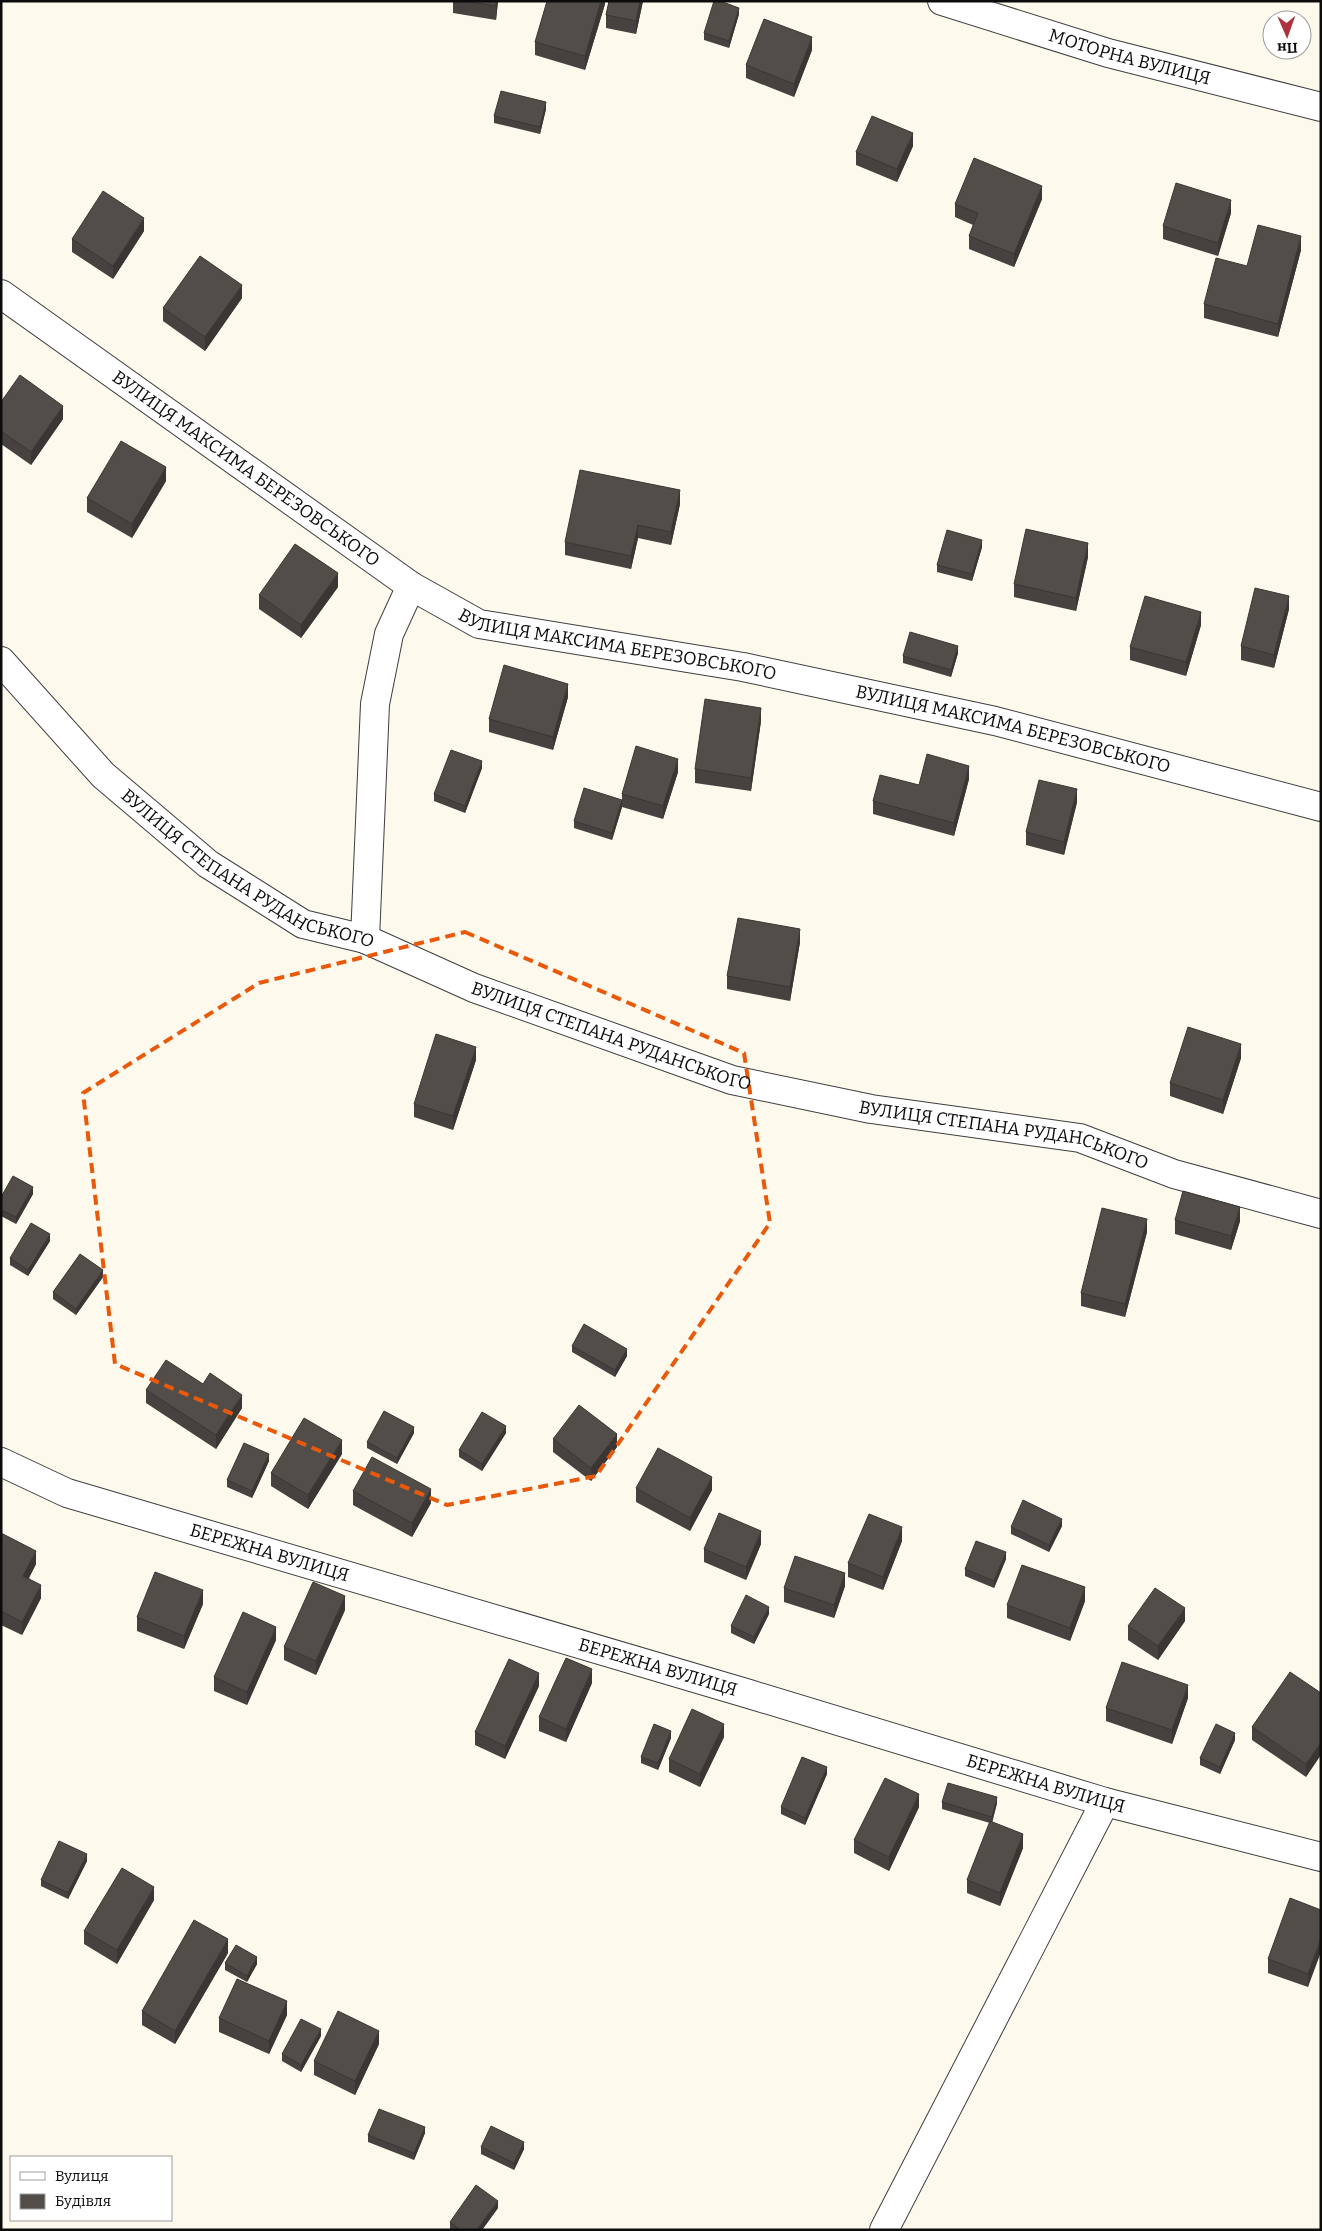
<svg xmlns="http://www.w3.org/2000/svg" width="1322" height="2231" viewBox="0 0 1322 2231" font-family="Bitter,serif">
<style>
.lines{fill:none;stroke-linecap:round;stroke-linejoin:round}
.minor-casing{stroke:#3f3f3f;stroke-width:30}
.minor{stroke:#fff;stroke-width:28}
.wall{fill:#47423f}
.shaded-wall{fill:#3a3633}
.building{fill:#534d49;stroke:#3a3633}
.marked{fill:none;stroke:#e8590c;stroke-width:4;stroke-dasharray:10 6;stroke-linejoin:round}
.labels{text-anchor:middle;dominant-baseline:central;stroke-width:5;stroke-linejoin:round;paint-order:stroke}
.street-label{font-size:18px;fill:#0c0c0c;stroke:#fff}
</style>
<rect width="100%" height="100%" fill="#fdf9ec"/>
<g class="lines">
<defs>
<g id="minor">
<path id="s1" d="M 942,1 L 1108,53 L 1321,107"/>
<path id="s2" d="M 1,294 L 411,586 L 479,624 L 743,667 L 995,721 L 1321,807"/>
<path id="s3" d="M 1,661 L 103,775 L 208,864 L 303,924 L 365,939 L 474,988 L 732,1080 L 871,1109 L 1080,1138 L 1174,1174 L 1321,1214"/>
<path d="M 365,939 L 375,704 L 389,634 L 411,586"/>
<path id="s4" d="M 1,1462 L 67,1493 L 749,1694 L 1105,1802 L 1321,1857"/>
<path d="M 884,2230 L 1105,1802"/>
</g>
</defs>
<!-- minor casing -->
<use href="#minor" class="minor-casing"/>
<!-- minor -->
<use href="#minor" class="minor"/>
</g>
<!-- wall -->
<path class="wall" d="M 453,1 L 498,1 L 496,20 L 453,13 Z
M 605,1 L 605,4 L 585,70 L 535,55 L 535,42 Z
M 609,1 L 643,1 L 636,34 L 606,28 L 606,15 Z
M 739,14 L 729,48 L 704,40 L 704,33 Z
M 812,50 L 794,97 L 746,78 L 746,65 Z
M 546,109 L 540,134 L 494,123 L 494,116 Z
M 913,146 L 897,182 L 856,165 L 856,152 Z
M 1042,199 L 1014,267 L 969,249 L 969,236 L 973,225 L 955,217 L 955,204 Z
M 1231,213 L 1218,256 L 1163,239 L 1163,226 Z
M 144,231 L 113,279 L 72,252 L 72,239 Z
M 1301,250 L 1278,337 L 1204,318 L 1204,304 L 1247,266 Z
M 242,298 L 205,351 L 163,321 L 163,308 Z
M 1,402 L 63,419 L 31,465 L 1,444 Z
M 166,481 L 132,538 L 87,512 L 87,498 Z
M 680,504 L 671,545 L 638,538 L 631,569 L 565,555 L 565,542 Z
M 982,547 L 972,581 L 937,572 L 937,565 Z
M 1088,557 L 1076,611 L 1014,597 L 1014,584 Z
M 338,587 L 301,638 L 259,609 L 259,595 Z
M 1289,609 L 1274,668 L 1241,660 L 1241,646 Z
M 1201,625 L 1186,676 L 1130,660 L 1130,647 Z
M 958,653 L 951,677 L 903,663 L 903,656 Z
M 568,697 L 553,750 L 489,732 L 489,719 Z
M 761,721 L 751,791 L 695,783 L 695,769 Z
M 482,768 L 465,813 L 434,801 L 434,794 Z
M 678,772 L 663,819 L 622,807 L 612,840 L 574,828 L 574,821 L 622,800 L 622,794 Z
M 969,779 L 954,836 L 873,814 L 873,801 L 919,785 Z
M 1077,802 L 1064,855 L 1026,845 L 1026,832 Z
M 800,942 L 790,1001 L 727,989 L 727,976 Z
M 1241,1058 L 1223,1114 L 1170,1096 L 1170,1083 Z
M 476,1060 L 453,1130 L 414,1117 L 414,1104 Z
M 33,1194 L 16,1224 L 1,1216 L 1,1197 Z
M 1175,1220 L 1240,1221 L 1231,1250 L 1175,1234 Z
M 1147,1232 L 1125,1317 L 1081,1306 L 1081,1293 Z
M 50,1241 L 28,1276 L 10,1265 L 10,1258 Z
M 103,1277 L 76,1315 L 53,1299 L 53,1292 Z
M 572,1346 L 627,1356 L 615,1377 L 572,1352 Z
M 203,1384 L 242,1408 L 216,1449 L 146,1403 L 146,1390 Z
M 414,1433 L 397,1464 L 367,1448 L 367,1442 Z
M 506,1433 L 482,1471 L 459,1457 L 459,1450 Z
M 553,1439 L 617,1447 L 591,1481 L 553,1452 Z
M 342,1454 L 308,1509 L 271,1486 L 271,1473 Z
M 269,1461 L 252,1498 L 227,1487 L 227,1480 Z
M 636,1488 L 712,1490 L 690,1531 L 636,1502 Z
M 353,1491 L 431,1503 L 412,1537 L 353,1505 Z
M 1062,1526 L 1049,1552 L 1011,1534 L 1011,1527 Z
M 1,1533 L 36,1564 L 29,1578 L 41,1598 L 22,1635 L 1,1625 Z
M 902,1541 L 883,1590 L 848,1577 L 848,1563 Z
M 761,1544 L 746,1580 L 704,1562 L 704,1549 Z
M 1006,1559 L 994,1588 L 965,1576 L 965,1569 Z
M 845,1586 L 834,1618 L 784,1602 L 784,1588 Z
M 1085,1601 L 1070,1641 L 1007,1618 L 1007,1605 Z
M 203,1604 L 184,1649 L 137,1631 L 137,1617 Z
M 345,1610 L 316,1675 L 284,1660 L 284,1647 Z
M 769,1614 L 754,1644 L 731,1633 L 731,1626 Z
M 1185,1621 L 1158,1660 L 1128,1640 L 1128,1626 Z
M 276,1640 L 247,1705 L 214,1691 L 214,1677 Z
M 592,1683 L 566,1742 L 539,1731 L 539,1717 Z
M 539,1686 L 505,1759 L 475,1745 L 475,1732 Z
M 1321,1693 L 1306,1777 L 1252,1740 L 1252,1727 Z
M 1188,1698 L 1172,1744 L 1106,1721 L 1106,1708 Z
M 724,1737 L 700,1787 L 669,1772 L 669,1759 Z
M 671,1738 L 658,1770 L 641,1763 L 641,1757 Z
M 1235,1740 L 1220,1774 L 1200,1765 L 1200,1758 Z
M 827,1774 L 805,1825 L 781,1814 L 781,1807 Z
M 942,1802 L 997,1803 L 992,1822 L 1023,1848 L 1000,1906 L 967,1893 L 967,1880 L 990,1823 L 942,1809 Z
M 919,1807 L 889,1871 L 854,1853 L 854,1840 Z
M 87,1861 L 68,1899 L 41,1886 L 41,1880 Z
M 154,1900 L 117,1964 L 84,1944 L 84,1931 Z
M 1321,1910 L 1308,1987 L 1268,1973 L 1268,1959 Z
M 228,1953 L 175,2044 L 142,2025 L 142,2011 Z
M 225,1963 L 257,1964 L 247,1982 L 225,1970 Z
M 287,2015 L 269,2054 L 219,2032 L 219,2018 Z
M 321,2036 L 301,2072 L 282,2061 L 282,2054 Z
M 379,2044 L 355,2095 L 314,2075 L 314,2061 Z
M 425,2133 L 414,2160 L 368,2142 L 368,2135 Z
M 481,2147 L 524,2149 L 514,2170 L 481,2154 Z
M 498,2208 L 482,2230 L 451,2230 L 450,2229 L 450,2222 Z"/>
<!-- shaded-wall -->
<path class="shaded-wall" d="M 496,1 L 498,1 L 496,20 Z
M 601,1 L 605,1 L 605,4 L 585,70 L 585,56 Z
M 640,1 L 643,1 L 636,34 L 636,21 Z
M 739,8 L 739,14 L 729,48 L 729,41 Z
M 812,37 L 812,50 L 794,97 L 794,84 Z
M 546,102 L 546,109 L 540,134 L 540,127 Z
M 913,133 L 913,146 L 897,182 L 897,169 Z
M 1042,186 L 1042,199 L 1014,267 L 1014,254 Z
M 1231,200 L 1231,213 L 1218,256 L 1218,243 Z
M 144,218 L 144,231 L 113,279 L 113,266 Z
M 1301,236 L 1301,250 L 1278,337 L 1278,324 Z
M 242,285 L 242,298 L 205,351 L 205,337 Z
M 63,406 L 63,419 L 31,465 L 31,452 Z
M 166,467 L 166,481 L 132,538 L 132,524 Z
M 680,490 L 680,504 L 671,545 L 671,532 Z
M 638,525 L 638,538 L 631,569 L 631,556 Z
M 982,540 L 982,547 L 972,581 L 972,574 Z
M 1088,543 L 1088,557 L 1076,611 L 1076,598 Z
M 338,573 L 338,587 L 301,638 L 301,625 Z
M 1289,596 L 1289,609 L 1274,668 L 1274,655 Z
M 1201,612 L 1201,625 L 1186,676 L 1186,662 Z
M 958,646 L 958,653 L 951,677 L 951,670 Z
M 568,684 L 568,697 L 553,750 L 553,737 Z
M 761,708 L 761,721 L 751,791 L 751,778 Z
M 678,759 L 678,772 L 663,819 L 663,806 Z
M 482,761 L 482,768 L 465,813 L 465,806 Z
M 969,766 L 969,779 L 954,836 L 954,823 Z
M 1077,789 L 1077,802 L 1064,855 L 1064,842 Z
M 622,800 L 622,807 L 612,840 L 612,833 Z
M 800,929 L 800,942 L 790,1001 L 790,987 Z
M 1241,1044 L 1241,1058 L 1223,1114 L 1223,1100 Z
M 476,1047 L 476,1060 L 453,1130 L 453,1116 Z
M 33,1187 L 33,1194 L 16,1224 L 16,1217 Z
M 1240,1207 L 1240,1221 L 1231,1250 L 1231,1236 Z
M 1147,1219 L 1147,1232 L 1125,1317 L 1125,1304 Z
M 50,1234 L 50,1241 L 28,1276 L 28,1270 Z
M 103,1270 L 103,1277 L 76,1315 L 76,1309 Z
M 627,1349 L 627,1356 L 615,1377 L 615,1370 Z
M 242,1395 L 242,1408 L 216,1449 L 216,1435 Z
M 506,1426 L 506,1433 L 482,1471 L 482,1464 Z
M 414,1427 L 414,1433 L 397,1464 L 397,1458 Z
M 617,1434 L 617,1447 L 591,1481 L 591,1468 Z
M 342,1440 L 342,1454 L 308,1509 L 308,1495 Z
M 269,1454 L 269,1461 L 252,1498 L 252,1491 Z
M 712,1477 L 712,1490 L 690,1531 L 690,1518 Z
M 431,1489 L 431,1503 L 412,1537 L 412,1523 Z
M 1062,1519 L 1062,1526 L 1049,1552 L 1049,1545 Z
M 902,1527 L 902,1541 L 883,1590 L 883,1577 Z
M 761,1531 L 761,1544 L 746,1580 L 746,1567 Z
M 36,1551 L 36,1564 L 23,1589 L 23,1576 Z
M 1006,1552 L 1006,1559 L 994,1588 L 994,1581 Z
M 845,1573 L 845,1586 L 834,1618 L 834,1605 Z
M 41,1585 L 41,1598 L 22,1635 L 22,1622 Z
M 1085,1587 L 1085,1601 L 1070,1641 L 1070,1628 Z
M 203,1590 L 203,1604 L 184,1649 L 184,1636 Z
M 345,1596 L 345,1610 L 316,1675 L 316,1661 Z
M 769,1607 L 769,1614 L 754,1644 L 754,1637 Z
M 1185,1608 L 1185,1621 L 1158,1660 L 1158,1646 Z
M 276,1627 L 276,1640 L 247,1705 L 247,1692 Z
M 592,1669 L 592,1683 L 566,1742 L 566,1729 Z
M 539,1673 L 539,1686 L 505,1759 L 505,1746 Z
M 1188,1685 L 1188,1698 L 1172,1744 L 1172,1730 Z
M 724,1724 L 724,1737 L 700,1787 L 700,1774 Z
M 671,1731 L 671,1738 L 658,1770 L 658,1763 Z
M 1235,1733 L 1235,1740 L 1220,1774 L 1220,1767 Z
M 1321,1742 L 1321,1755 L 1306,1777 L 1306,1764 Z
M 827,1767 L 827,1774 L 805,1825 L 805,1818 Z
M 919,1794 L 919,1807 L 889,1871 L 889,1857 Z
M 997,1797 L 997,1803 L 992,1823 L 992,1817 Z
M 1023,1834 L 1023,1848 L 1000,1906 L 1000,1893 Z
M 87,1854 L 87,1861 L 68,1899 L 68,1893 Z
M 154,1887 L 154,1900 L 117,1964 L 117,1950 Z
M 1321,1938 L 1321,1952 L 1308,1987 L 1308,1974 Z
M 228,1939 L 228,1953 L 175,2044 L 175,2031 Z
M 257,1957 L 257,1964 L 247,1982 L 247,1976 Z
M 287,2001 L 287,2015 L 269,2054 L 269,2041 Z
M 321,2029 L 321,2036 L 301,2072 L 301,2065 Z
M 379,2031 L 379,2044 L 355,2095 L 355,2081 Z
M 425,2127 L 425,2133 L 414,2160 L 414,2153 Z
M 524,2142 L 524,2149 L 514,2170 L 514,2163 Z
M 498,2201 L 498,2208 L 482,2230 L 477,2230 Z"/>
<!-- building -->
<path class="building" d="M 463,1 L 496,1 L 496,6 Z
M 547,1 L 601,1 L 585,56 L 535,42 Z
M 609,1 L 640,1 L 636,21 L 606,15 Z
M 714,1 L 720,1 L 739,8 L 729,41 L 704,33 Z
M 764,19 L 812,37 L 794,84 L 746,65 Z
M 501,91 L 546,102 L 540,127 L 494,116 Z
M 872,116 L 913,133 L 897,169 L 856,152 Z
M 974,158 L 1042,186 L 1014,254 L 969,236 L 978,213 L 955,204 Z
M 1176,183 L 1231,200 L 1218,243 L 1163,226 Z
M 103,191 L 144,218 L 113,266 L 72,239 Z
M 1258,225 L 1301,236 L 1278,324 L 1204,304 L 1216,258 L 1247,266 Z
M 200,256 L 242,285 L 205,337 L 163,308 Z
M 20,375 L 63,406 L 31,452 L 1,431 L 1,402 Z
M 121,441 L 166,467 L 132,524 L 87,498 Z
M 580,470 L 680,490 L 671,532 L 638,525 L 631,556 L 565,542 Z
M 1026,529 L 1088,543 L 1076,598 L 1014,584 Z
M 947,530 L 982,540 L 972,574 L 937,565 Z
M 295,544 L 338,573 L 301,625 L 259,595 Z
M 1255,588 L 1289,596 L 1274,655 L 1241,646 Z
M 1145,596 L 1201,612 L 1186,662 L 1130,647 Z
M 910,632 L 958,646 L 951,670 L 903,656 Z
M 504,665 L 568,684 L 553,737 L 489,719 Z
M 705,699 L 761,708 L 751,778 L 695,769 Z
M 636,746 L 678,759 L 663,806 L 622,794 Z
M 451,750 L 482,761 L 465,806 L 434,794 Z
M 927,754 L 969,766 L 954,823 L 873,801 L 880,775 L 919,785 Z
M 1039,780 L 1077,789 L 1064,842 L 1026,832 Z
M 584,788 L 622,800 L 612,833 L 574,821 Z
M 738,918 L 800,929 L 790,987 L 727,976 Z
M 1188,1027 L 1241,1044 L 1223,1100 L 1170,1083 Z
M 436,1034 L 476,1047 L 453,1116 L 414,1104 Z
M 13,1176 L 33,1187 L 16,1217 L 1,1210 L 1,1197 Z
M 1183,1191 L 1240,1207 L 1231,1236 L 1175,1220 Z
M 1102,1208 L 1147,1219 L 1125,1304 L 1081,1293 Z
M 31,1223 L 50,1234 L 28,1270 L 10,1258 Z
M 80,1254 L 103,1270 L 76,1309 L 53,1292 Z
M 584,1324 L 627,1349 L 615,1370 L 572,1346 Z
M 166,1360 L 203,1384 L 210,1373 L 242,1395 L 216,1435 L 146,1390 Z
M 579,1405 L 617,1434 L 591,1468 L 553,1439 Z
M 384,1411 L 414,1427 L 397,1458 L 367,1442 Z
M 482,1412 L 506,1426 L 482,1464 L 459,1450 Z
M 304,1418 L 342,1440 L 308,1495 L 271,1473 Z
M 244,1443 L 269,1454 L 252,1491 L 227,1480 Z
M 658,1448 L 712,1477 L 690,1518 L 636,1488 Z
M 372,1457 L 431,1489 L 412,1523 L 353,1491 Z
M 1023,1500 L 1062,1519 L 1049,1545 L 1011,1527 Z
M 719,1513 L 761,1531 L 746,1567 L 704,1549 Z
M 869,1514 L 902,1527 L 883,1577 L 848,1563 Z
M 1,1533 L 36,1551 L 23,1576 L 41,1585 L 22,1622 L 1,1611 Z
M 976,1541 L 1006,1552 L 994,1581 L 965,1569 Z
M 795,1556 L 845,1573 L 834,1605 L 784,1588 Z
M 1022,1565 L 1085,1587 L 1070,1628 L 1007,1605 Z
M 155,1572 L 203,1590 L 184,1636 L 137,1617 Z
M 313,1582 L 345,1596 L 316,1661 L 284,1647 Z
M 1155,1588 L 1185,1608 L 1158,1646 L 1128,1626 Z
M 746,1595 L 769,1607 L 754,1637 L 731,1626 Z
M 243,1612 L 276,1627 L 247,1692 L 214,1677 Z
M 566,1658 L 592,1669 L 566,1729 L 539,1717 Z
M 509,1659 L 539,1673 L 505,1746 L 475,1732 Z
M 1122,1662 L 1188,1685 L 1172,1730 L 1106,1708 Z
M 1290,1672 L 1321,1693 L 1321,1742 L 1306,1764 L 1252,1727 Z
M 692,1709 L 724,1724 L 700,1774 L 669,1759 Z
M 654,1724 L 671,1731 L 658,1763 L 641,1757 Z
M 1216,1724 L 1235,1733 L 1220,1767 L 1200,1758 Z
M 802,1757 L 827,1767 L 805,1818 L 781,1807 Z
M 885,1778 L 919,1794 L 889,1857 L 854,1840 Z
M 948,1783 L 997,1797 L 992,1817 L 942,1802 Z
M 990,1821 L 1023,1834 L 1000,1893 L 967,1880 Z
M 59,1841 L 87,1854 L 68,1893 L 41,1880 Z
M 122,1868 L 154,1887 L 117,1950 L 84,1931 Z
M 1290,1898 L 1321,1910 L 1321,1938 L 1308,1974 L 1268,1959 Z
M 194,1920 L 228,1939 L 175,2031 L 142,2011 Z
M 236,1945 L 257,1957 L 247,1976 L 225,1963 Z
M 237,1979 L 287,2001 L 269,2041 L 219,2018 Z
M 338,2011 L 379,2031 L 355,2081 L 314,2061 Z
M 301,2019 L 321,2029 L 301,2065 L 282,2054 Z
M 379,2109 L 425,2127 L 414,2153 L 368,2135 Z
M 491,2126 L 524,2142 L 514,2163 L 481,2147 Z
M 476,2185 L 498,2201 L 477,2230 L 460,2230 L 450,2222 Z"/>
<!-- marked area -->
<path class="marked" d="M 465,932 L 744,1053 L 770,1223 L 596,1476 L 447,1505 L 115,1364 L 83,1093 L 259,983 Z"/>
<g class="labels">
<!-- street labels -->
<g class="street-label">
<text stroke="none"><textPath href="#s1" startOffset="196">МОТОРНА ВУЛИЦЯ</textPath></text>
<text stroke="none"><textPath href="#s2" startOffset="301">ВУЛИЦЯ МАКСИМА БЕРЕЗОВСЬКОГО</textPath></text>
<text stroke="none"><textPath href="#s2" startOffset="721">ВУЛИЦЯ МАКСИМА БЕРЕЗОВСЬКОГО</textPath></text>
<text stroke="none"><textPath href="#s2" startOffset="1126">ВУЛИЦЯ МАКСИМА БЕРЕЗОВСЬКОГО</textPath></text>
<text stroke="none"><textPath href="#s3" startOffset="328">ВУЛИЦЯ СТЕПАНА РУДАНСЬКОГО</textPath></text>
<text stroke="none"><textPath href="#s3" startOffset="732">ВУЛИЦЯ СТЕПАНА РУДАНСЬКОГО</textPath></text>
<text stroke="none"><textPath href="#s3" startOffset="1138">ВУЛИЦЯ СТЕПАНА РУДАНСЬКОГО</textPath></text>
<text stroke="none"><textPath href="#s4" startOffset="284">БЕРЕЖНА ВУЛИЦЯ</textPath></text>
<text stroke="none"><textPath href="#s4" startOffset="689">БЕРЕЖНА ВУЛИЦЯ</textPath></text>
<text stroke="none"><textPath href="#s4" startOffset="1094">БЕРЕЖНА ВУЛИЦЯ</textPath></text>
</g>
</g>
<!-- border -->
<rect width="1322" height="2231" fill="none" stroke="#0c0c0c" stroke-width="5"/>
<!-- legend -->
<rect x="10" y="2156" width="162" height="65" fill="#ffffff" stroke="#9e9e9e"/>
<rect x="20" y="2172" width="25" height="8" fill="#ffffff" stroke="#9e9e9e"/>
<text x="55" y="2181" font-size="15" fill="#0c0c0c">Вулиця</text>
<rect x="20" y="2194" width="25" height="15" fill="#534d49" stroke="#9e9e9e"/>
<text x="55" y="2206" font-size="15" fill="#0c0c0c">Будівля</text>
<!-- north arrow -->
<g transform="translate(1287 35) rotate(178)"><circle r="24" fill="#ffffff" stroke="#9e9e9e"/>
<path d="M0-4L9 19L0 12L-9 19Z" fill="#ac333f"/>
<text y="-8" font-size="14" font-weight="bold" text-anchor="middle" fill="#0c0c0c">Пн</text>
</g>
</svg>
